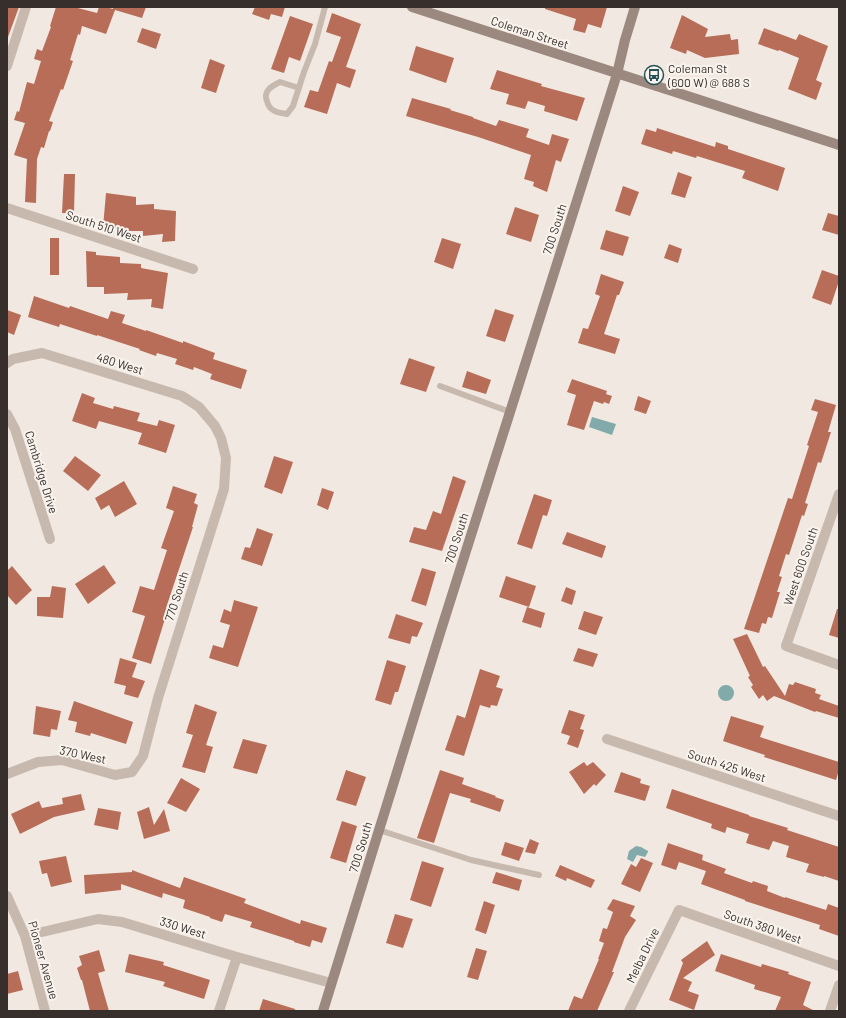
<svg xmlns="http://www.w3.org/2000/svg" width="846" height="1018" viewBox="0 0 846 1018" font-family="Barlow,sans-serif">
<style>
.water{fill:#83aaab}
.building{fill:#b86d58}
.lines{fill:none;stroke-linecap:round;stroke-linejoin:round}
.lane{stroke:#c8b9ae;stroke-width:6}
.street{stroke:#c8b9ae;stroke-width:10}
.secondary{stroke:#9b8980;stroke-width:10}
.labels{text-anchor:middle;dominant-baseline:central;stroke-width:4;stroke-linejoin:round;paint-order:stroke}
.street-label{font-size:12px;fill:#372f2c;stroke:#f9f3ed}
.poi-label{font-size:12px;fill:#372f2c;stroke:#f9f3ed;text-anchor:start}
</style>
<rect width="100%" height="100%" fill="#f1e9e1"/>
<!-- water -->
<path class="water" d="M 592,417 L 616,424 L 612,435 L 589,427 Z
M718 693a8 8 0 1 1 16 0a8 8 0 1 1-16 0Z
M 636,846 L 641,847 L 648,851 L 648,852 L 645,857 L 637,855 L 633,862 L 627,859 L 629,851 Z"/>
<!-- building -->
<path class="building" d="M 7,7 L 19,7 L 8,37 L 7,36 Z
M 56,7 L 74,7 L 97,13 L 99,7 L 106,7 L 113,9 L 113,7 L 146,7 L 142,18 L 115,10 L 106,34 L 82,26 L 80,35 L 78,34 L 70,60 L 73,61 L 63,90 L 61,89 L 49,121 L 53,122 L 50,131 L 49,131 L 44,148 L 41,147 L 37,159 L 36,203 L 25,202 L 27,159 L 14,155 L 25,123 L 14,120 L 17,111 L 19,112 L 27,82 L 34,84 L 41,61 L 34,59 L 37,49 L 42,51 L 51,27 L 50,26 Z
M 255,7 L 285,7 L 282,17 L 271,14 L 269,20 L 252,14 Z
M 545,7 L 607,7 L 601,28 L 588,24 L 585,33 L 573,30 L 576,19 L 545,9 Z
M 332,13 L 361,24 L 346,67 L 356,70 L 350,88 L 337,83 L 327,114 L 304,107 L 310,90 L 318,92 L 329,61 L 332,62 L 341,37 L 326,32 Z
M 682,15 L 708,29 L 705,37 L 730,34 L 731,40 L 738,39 L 739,54 L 705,58 L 687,50 L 686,54 L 670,48 Z
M 290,16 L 313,24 L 300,61 L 289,57 L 284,73 L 271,69 Z
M 142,28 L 161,34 L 156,49 L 137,42 Z
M 764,28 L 796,40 L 799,34 L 828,46 L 816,80 L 822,83 L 816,100 L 788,89 L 799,58 L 779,50 L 778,51 L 758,44 Z
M 416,46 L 454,58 L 446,83 L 409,70 Z
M 210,59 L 225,65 L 216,93 L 201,88 Z
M 497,70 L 542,84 L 541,86 L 585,98 L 577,121 L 544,111 L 545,106 L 528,101 L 525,109 L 506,104 L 509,94 L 490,89 Z
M 412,98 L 451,109 L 450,110 L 473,117 L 473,118 L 496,126 L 499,120 L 529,129 L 526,137 L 549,145 L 552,134 L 569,139 L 561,162 L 556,160 L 547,192 L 533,186 L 534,182 L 524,179 L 531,155 L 478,137 L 406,116 Z
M 657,128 L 715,147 L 716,142 L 728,146 L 728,149 L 785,168 L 778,191 L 742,178 L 745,171 L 697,156 L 696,158 L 673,151 L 672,154 L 641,144 L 646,129 L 656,132 Z
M 678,172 L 692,177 L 685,198 L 671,194 Z
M 64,174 L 75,174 L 74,213 L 62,213 Z
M 623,186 L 639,192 L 630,216 L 615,211 Z
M 106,193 L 136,197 L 136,205 L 154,204 L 154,209 L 176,211 L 175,241 L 162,242 L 163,234 L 143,236 L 143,231 L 124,231 L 124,229 L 103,227 Z
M 515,207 L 539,215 L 531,242 L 506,234 Z
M 828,213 L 839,216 L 839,235 L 822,230 Z
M 606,230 L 629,237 L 623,256 L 600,249 Z
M 50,238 L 59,238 L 59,275 L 50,275 Z
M 442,238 L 461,244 L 453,269 L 434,262 Z
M 669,244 L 682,249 L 678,263 L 664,258 Z
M 86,251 L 96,252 L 96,255 L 120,257 L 120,263 L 141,264 L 141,268 L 168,273 L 163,309 L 151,307 L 152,299 L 127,300 L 128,293 L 104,294 L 104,287 L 87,287 Z
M 822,270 L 839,276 L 839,281 L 831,305 L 812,298 Z
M 601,274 L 624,282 L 619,295 L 617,295 L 604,334 L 620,339 L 615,354 L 578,343 L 583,328 L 588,329 L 600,296 L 595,294 Z
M 34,296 L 69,308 L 70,306 L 108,319 L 111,311 L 125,315 L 122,323 L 146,331 L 146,330 L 183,343 L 183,341 L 215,353 L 213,359 L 247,370 L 241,389 L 210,379 L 212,374 L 194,367 L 193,370 L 175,364 L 177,359 L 157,353 L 156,356 L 139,350 L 140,349 L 97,335 L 97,336 L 60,324 L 59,327 L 28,317 Z
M 495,309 L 514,315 L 505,342 L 486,336 Z
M 7,310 L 21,315 L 14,335 L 7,332 Z
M 409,358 L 435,367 L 426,392 L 400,384 Z
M 467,371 L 491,380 L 486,394 L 462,387 Z
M 572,379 L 607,391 L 606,394 L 612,396 L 609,404 L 604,402 L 603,404 L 594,401 L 584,430 L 567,425 L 576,395 L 567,392 Z
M 82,393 L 95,398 L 93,403 L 113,409 L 114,406 L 140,413 L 137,421 L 157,426 L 159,420 L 175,425 L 166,453 L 138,444 L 142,433 L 99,421 L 96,429 L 72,421 Z
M 638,396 L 651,401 L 646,414 L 634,410 Z
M 815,399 L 836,405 L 828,432 L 831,432 L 821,463 L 818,462 L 805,503 L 808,504 L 804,516 L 802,515 L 789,555 L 786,554 L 779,576 L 782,577 L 777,592 L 780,592 L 772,618 L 768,617 L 766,624 L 762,623 L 759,633 L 744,629 L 788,498 L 792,499 L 809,446 L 807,445 L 818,412 L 811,410 Z
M 75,456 L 101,475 L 88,491 L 63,471 Z
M 274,456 L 293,462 L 282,494 L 264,487 Z
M 453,476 L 466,481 L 442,551 L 409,542 L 414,527 L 426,530 L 433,511 L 441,514 Z
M 124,481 L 137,504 L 115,517 L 109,505 L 101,510 L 95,498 Z
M 173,486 L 197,494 L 194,503 L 198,505 L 192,527 L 193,527 L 166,608 L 168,609 L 151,664 L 132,658 L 145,616 L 132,612 L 140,586 L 154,590 L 167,550 L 161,548 L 174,511 L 166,508 Z
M 322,488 L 334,492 L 328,510 L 317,505 Z
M 534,494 L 552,500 L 547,516 L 543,515 L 532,549 L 517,544 Z
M 257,528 L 273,534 L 262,566 L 241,559 L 245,547 L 250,548 Z
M 567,532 L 606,546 L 602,558 L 562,544 Z
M 104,565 L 116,583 L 88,604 L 75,584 Z
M 12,566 L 32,590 L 16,605 L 7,595 L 7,571 Z
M 422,568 L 436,572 L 426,606 L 411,601 Z
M 506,576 L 536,586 L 529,607 L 499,597 Z
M 52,586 L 66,588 L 63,618 L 37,616 L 37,597 L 50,597 Z
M 566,587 L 576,591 L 572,605 L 561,601 Z
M 234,600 L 258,607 L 238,667 L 209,658 L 213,645 L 223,648 L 230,625 L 220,622 L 224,609 L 231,612 Z
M 527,607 L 545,613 L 541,628 L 522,622 Z
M 837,609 L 839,609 L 839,638 L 829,635 Z
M 584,611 L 603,617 L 596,635 L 578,629 Z
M 396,614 L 423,623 L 417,637 L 412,636 L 410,644 L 388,638 Z
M 747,634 L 763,667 L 765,666 L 785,696 L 789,684 L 793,685 L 795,682 L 816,689 L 815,693 L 821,695 L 819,699 L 839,706 L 839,718 L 816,711 L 815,712 L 774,696 L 767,701 L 763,695 L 759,699 L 751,687 L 753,685 L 748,677 L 750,676 L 733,639 Z
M 578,648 L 598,654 L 593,667 L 573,661 Z
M 120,658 L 137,663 L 132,677 L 145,681 L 138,698 L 124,694 L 126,686 L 114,683 Z
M 387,660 L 406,666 L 398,692 L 395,692 L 391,705 L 375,700 Z
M 480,669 L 500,676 L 496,687 L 503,689 L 497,706 L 491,705 L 490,708 L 480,705 L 464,756 L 445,750 L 457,715 L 465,718 Z
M 74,701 L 133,722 L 126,744 L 91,733 L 90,736 L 75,732 L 77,722 L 68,720 Z
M 195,704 L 217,712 L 206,745 L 213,747 L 205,773 L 182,767 L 193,735 L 186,733 Z
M 36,706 L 61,711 L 57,730 L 51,729 L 50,737 L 33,734 Z
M 569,710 L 585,715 L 580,729 L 584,730 L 578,748 L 567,744 L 570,736 L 561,733 Z
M 731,716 L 764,726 L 760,737 L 839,762 L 839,770 L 836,780 L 764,757 L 765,755 L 723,741 Z
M 243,739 L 267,745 L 257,774 L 233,768 Z
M 584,762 L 587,766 L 593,762 L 606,775 L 596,786 L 594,784 L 584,794 L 569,772 Z
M 346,770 L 366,777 L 356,806 L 336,800 Z
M 440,770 L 464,778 L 462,784 L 496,796 L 495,797 L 504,800 L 500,812 L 470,802 L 471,799 L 450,793 L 434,843 L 417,838 Z
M 621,772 L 641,779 L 640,783 L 650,786 L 645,801 L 614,792 Z
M 181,778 L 200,789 L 186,812 L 167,803 Z
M 672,789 L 749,815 L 749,816 L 788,828 L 787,830 L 839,847 L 839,881 L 824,876 L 824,877 L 806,872 L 809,864 L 786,857 L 789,846 L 773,841 L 769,850 L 746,843 L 749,834 L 727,827 L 725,833 L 711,828 L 712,824 L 666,808 Z
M 81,794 L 85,810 L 54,817 L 20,834 L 11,814 L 39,801 L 42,808 L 63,804 L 62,798 Z
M 149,807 L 154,825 L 164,809 L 170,831 L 144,839 L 137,812 Z
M 98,808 L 121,812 L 118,830 L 94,825 Z
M 342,821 L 357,826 L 346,863 L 330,858 Z
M 530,839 L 539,843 L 535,854 L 525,852 Z
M 505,842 L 524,848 L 519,861 L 501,855 Z
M 668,843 L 703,855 L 702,860 L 726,869 L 724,873 L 752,883 L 753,881 L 768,886 L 767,891 L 785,898 L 785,897 L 826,910 L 828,904 L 839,908 L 839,936 L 819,929 L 820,925 L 745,901 L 745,900 L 701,884 L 706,871 L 679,862 L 676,870 L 661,865 Z
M 66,856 L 72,882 L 51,887 L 47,873 L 42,874 L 39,861 Z
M 641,858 L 653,863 L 640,892 L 621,884 L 631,864 L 636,867 Z
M 422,861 L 444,868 L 431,907 L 410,900 Z
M 560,865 L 595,880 L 591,888 L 567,878 L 566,881 L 555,876 Z
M 132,870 L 180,888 L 184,877 L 246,899 L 244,903 L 300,924 L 301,920 L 327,928 L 322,943 L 312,940 L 310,947 L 294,942 L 294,941 L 250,927 L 252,922 L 225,914 L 222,922 L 210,918 L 210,917 L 183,908 L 185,900 L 163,893 L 162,898 L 121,884 L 121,890 L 85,894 L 84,875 L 132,872 Z
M 496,872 L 522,880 L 519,891 L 492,883 Z
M 613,899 L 635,906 L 630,916 L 636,920 L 625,937 L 612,972 L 614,972 L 597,1011 L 568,1011 L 574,996 L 582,999 L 599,959 L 598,959 L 604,943 L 599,941 L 603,928 L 607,929 L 613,912 L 607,909 Z
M 484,901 L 495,905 L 486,934 L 475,930 Z
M 395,914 L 413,919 L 403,948 L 386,943 Z
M 707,941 L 715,955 L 683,978 L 692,982 L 688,991 L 699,995 L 694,1010 L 669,1000 L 683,963 L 681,960 Z
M 476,948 L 487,951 L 478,980 L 467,977 Z
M 99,950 L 105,971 L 98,973 L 109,1011 L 90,1011 L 82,980 L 81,980 L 77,968 L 82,965 L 79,956 Z
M 129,954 L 164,962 L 163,965 L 210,980 L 204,999 L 163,986 L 165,982 L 125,972 Z
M 721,954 L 761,967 L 762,964 L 789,972 L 788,974 L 811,982 L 803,1005 L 815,1011 L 775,1011 L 781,997 L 754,989 L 755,985 L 715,971 Z
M 18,971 L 23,990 L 7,994 L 7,974 Z
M 263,999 L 295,1009 L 295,1011 L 259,1011 Z"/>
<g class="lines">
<!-- lane -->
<path class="lane" d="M 299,88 L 280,82 C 276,84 272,86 269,89 C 266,92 265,97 267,101 C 269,111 278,113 287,114 L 293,106 L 304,72 L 315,44 L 325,7
M 440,386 L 510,412
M 379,830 L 471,860 L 539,875"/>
<!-- street -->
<path class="street" d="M 7,66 L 26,7
M 7,208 L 193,269
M 7,363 L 13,359 L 42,353 L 182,396 L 199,407 L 215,426 L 221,438 L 226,458 L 224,489 L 158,698 L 143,756 L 132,772 L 115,775 L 62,760 L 38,762 L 7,774
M 7,414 L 15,429 L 50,539
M 839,494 L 786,646 L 839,665
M 607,739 L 839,816
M 7,896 L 25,936 L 45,1011
M 25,936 L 98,919 L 122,922 L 237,957 L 331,983
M 219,1011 L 237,957
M 629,1011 L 679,910 L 839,966
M 830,1011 L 839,985"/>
<!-- secondary -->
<path class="secondary" d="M 412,7 L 839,145
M 323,1011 L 441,630 L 617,74 L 625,40 L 635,7"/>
</g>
<!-- icons -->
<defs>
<symbol id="bus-ring" viewBox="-11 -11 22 22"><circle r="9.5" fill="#f9f3ed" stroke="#265255" stroke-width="1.5"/><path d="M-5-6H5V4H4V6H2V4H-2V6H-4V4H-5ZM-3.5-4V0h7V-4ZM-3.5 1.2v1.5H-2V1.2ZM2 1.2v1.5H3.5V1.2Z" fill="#265255"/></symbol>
</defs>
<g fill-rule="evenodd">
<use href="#bus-ring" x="643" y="64" width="22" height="22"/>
</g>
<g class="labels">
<!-- street labels -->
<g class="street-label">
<text transform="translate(530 32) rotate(18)">Coleman Street</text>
<text transform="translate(104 226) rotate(18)">South 510 West</text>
<text transform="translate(554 229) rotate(-72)">700 South</text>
<text transform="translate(120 363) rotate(17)">480 West</text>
<text transform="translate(42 472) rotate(73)">Cambridge Drive</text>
<text transform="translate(456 538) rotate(-72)">700 South</text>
<text transform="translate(800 566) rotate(-71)">West 600 South</text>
<text transform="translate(176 596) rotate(-72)">770 South</text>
<text transform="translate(83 754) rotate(12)">370 West</text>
<text transform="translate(727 765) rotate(18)">South 425 West</text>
<text transform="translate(360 847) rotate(-73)">700 South</text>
<text transform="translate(763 926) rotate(19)">South 380 West</text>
<text transform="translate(183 927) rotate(17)">330 West</text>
<text transform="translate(642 955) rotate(-64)">Melba Drive</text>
<text transform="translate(44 960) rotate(74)">Pioneer Avenue</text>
</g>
<!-- poi labels -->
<g class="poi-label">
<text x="668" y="68">Coleman St<tspan x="668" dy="14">(600 W) @ 688 S</tspan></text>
</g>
</g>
<!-- border -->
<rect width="846" height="1018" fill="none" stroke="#372f2c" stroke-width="16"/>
</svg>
